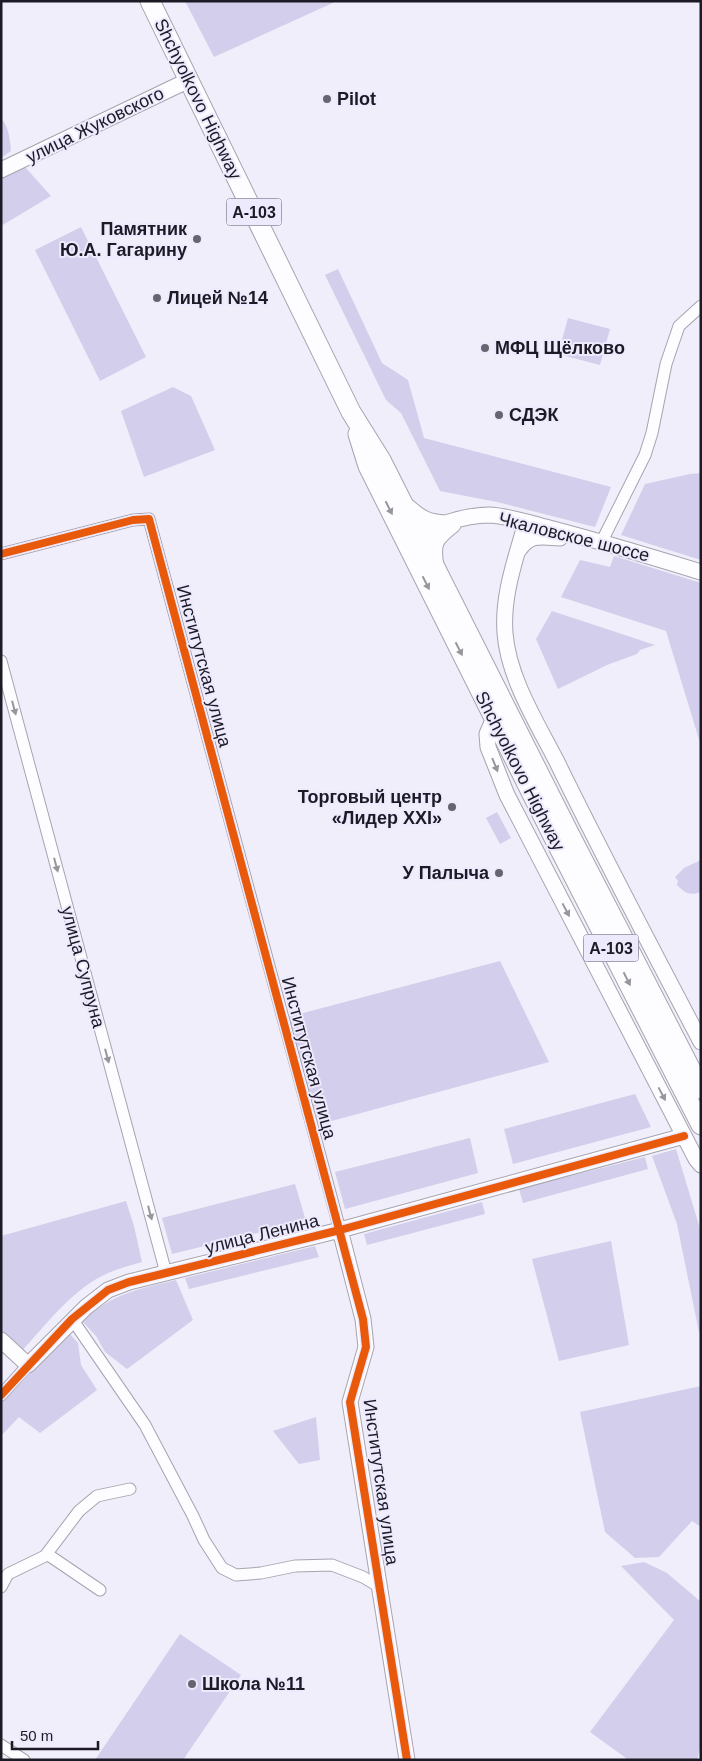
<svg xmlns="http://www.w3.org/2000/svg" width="702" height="1761" viewBox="0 0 702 1761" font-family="Arial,sans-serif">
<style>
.green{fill:#d2ceeb}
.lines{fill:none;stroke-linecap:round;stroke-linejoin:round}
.minor-casing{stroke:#a6a4af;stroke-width:13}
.tertiary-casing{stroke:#a6a4af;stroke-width:17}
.primary-casing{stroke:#a6a4af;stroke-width:21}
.minor{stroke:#fdfcfe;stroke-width:11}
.tertiary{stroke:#fdfcfe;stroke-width:15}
.primary{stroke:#fdfcfe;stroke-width:19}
.cycleway-casing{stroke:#edeafe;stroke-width:11}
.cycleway{stroke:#e8590c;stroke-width:8}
.oneway{fill:#98969d}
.poi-dot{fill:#676470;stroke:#edeafe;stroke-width:2}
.labels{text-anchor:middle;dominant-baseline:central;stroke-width:4;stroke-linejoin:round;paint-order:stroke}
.shield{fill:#edeafe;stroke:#5b5867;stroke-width:1}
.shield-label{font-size:16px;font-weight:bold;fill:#1d1a26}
.street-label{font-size:18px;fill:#1d1a26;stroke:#edeafe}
.poi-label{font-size:18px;font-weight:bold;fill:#1d1a26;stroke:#edeafe;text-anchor:start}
</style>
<rect width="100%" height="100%" fill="#f0eefa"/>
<!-- green -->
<path class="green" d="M 185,1 L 337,1 L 214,57 Z
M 1,118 C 9,127 10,139 11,151 L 1,158 Z
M 25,167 L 51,196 L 1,226 L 1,179 Z
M 81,227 L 146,357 L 100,381 L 35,250 Z
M 338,269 L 382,363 L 408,380 L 424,438 L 611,487 L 595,527 L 497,502 L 440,491 L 401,413 L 386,400 L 325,275 Z
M 568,318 L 610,329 L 600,365 L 558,354 Z
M 173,387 L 191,396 L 215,450 L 144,477 L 121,411 Z
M 701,473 L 701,560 L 621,535 L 645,484 L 690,474 Z
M 614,556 L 701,583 L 701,746 L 666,631 L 561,597 L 580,560 L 610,567 Z
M 552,611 L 655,645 L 640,650 L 637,654 L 607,665 L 558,689 L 536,639 Z
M 497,812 L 511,838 L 500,844 L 486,818 Z
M 701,860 L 701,892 C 690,896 685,893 677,885 L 678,881 L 675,877 L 684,868 Z
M 500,961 L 549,1062 L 317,1125 L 288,1017 Z
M 635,1094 L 651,1127 L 513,1164 L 504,1129 Z
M 470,1138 L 478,1173 L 345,1209 L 335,1172 Z
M 676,1149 L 701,1232 L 701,1332 L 699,1332 L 677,1224 L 652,1156 Z
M 645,1157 L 648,1169 L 523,1203 L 519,1189 Z
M 295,1184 L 306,1221 L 172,1254 L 162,1218 Z
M 126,1201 L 134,1226 L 142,1262 C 129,1266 115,1269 102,1276 C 69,1293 45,1326 20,1353 L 1,1335 L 1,1236 Z
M 482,1202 L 485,1214 L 367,1245 L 364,1234 Z
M 611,1241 L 629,1345 L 559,1361 L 532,1259 Z
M 315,1246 L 319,1257 L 189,1289 L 185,1278 Z
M 176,1280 L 193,1320 L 127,1369 L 105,1352 L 96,1336 L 82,1321 C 112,1294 138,1289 176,1280 Z
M 69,1333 L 78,1343 L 81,1365 L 97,1390 L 40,1433 L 19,1417 L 1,1436 L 1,1402 L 31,1368 Z
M 701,1386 L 701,1527 L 692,1521 L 659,1557 L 635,1558 L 605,1532 L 580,1412 Z
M 316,1417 L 320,1460 L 299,1464 L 273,1431 Z
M 644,1562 L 667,1573 L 701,1602 L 701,1745 L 697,1760 L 625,1760 L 626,1758 L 590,1732 L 674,1620 L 621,1566 Z
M 180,1634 L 241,1675 L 183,1760 L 95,1760 Z"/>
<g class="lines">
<defs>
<path id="minor" d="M 602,541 L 645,455 L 652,433 L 666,364 L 679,326 L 701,306
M 1,554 L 133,520 L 149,519 L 340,1230
M 1,661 L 166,1273
M 72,1319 L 145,1425 L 193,1516 L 204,1540 L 222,1568 L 236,1575 L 261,1573 L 295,1566 L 332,1565 L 363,1577 L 380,1587
M 1,1395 L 28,1365
M 47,1554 L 100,1590
M 1,1587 L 8,1574 L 45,1556 L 79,1511 L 97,1496 L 130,1489
M 1,1745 L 24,1760"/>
<path id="tertiary" d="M 1,170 L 189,80
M 405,504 C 420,517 425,522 446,523
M 526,522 C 516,558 502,595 505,633 C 508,677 537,723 557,762 C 603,856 652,949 701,1042
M 411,542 C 426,526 467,515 489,515 C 511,516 533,524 553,529 C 603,542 652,557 701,572
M 519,550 C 530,533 542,537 560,538
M 436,566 C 432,543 435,539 453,525
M 494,718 L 487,734 L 488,747 L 507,795 L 696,1159 L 701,1165
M 340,1230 L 363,1319 L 366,1347 L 350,1402 L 407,1760
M 1,1340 L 28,1365 L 86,1307 L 108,1290 L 129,1282 L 340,1230 L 684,1136"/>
<path id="primary" d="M 150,1 L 351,412 L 381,460 L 570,835 L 701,1089
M 358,434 L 368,466 L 556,842 L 701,1125"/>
</defs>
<!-- minor casing -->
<use href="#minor" class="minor-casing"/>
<!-- tertiary casing -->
<use href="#tertiary" class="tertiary-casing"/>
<!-- primary casing -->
<use href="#primary" class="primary-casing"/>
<!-- minor -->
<use href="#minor" class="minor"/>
<!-- tertiary -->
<use href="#tertiary" class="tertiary"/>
<!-- primary -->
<use href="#primary" class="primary"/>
<defs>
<path id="cycleway" d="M 1,554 L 133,520 L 149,519 L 363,1319 L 366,1347 L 350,1402 L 407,1760
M 1,1395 L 72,1319 L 108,1290 L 129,1282 L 166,1273 L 340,1230 L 684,1136"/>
</defs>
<!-- cycleway casing -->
<use href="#cycleway" class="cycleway-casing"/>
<!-- cycleway -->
<use href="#cycleway" class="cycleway"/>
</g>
<!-- one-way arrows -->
<defs><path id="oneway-solid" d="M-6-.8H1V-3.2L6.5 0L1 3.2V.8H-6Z" transform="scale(1.25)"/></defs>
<g class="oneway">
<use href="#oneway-solid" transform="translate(389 508) rotate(63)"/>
<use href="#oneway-solid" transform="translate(426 583) rotate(63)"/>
<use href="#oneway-solid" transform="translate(459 649) rotate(63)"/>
<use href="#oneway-solid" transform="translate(14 708) rotate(75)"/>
<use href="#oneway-solid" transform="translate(495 765) rotate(68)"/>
<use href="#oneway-solid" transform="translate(56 865) rotate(75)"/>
<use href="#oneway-solid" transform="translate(566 910) rotate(62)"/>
<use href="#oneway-solid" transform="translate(627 979) rotate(63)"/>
<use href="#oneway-solid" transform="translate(107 1056) rotate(75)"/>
<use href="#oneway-solid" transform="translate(662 1094) rotate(62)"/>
<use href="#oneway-solid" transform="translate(150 1213) rotate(75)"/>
</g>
<!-- markers -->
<g class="poi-dot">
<circle cx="327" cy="99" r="5"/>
<circle cx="197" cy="239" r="5"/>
<circle cx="157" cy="298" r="5"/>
<circle cx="485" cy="348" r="5"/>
<circle cx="499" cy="415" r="5"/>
<circle cx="452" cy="807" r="5"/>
<circle cx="499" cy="873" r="5"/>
<circle cx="192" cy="1684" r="5"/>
</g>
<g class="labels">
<!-- shield labels -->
<g class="shield">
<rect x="226.5" y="198.5" width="55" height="27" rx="4"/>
<rect x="583.5" y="934.5" width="55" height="27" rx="4"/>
</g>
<g class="shield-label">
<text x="254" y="212">А-103</text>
<text x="611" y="948">А-103</text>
</g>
<!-- street labels -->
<g class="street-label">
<text transform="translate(198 99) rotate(64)">Shchyolkovo Highway</text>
<text transform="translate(95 125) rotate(-26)">улица Жуковского</text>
<text transform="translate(574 537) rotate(14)">Чкаловское шоссе</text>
<text transform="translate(204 666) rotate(75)">Институтская улица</text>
<text transform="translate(520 771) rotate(63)">Shchyolkovo Highway</text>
<text transform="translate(83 967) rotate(75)">улица Супруна</text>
<text transform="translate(309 1058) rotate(75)">Институтская улица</text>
<text transform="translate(262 1234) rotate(-14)">улица Ленина</text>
<text transform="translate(381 1482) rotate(82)">Институтская улица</text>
</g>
<!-- poi labels -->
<g class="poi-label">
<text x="337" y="99">Pilot</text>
<text x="187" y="229" text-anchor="end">Памятник<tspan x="187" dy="21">Ю.А. Гагарину</tspan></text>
<text x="167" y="298">Лицей №14</text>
<text x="495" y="348">МФЦ Щёлково</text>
<text x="509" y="415">СДЭК</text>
<text x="442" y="797" text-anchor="end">Торговый центр<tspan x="442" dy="21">«Лидер XXI»</tspan></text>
<text x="489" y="873" text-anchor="end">У Палыча</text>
<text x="202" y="1684">Школа №11</text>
</g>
</g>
<!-- border -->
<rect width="702" height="1761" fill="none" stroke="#1d1a26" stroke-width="5"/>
<!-- scale -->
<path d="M12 1741v8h86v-8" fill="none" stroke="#1d1a26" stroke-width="2.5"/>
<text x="20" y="1741" font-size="15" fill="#1d1a26" stroke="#edeafe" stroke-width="4" paint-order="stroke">50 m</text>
</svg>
